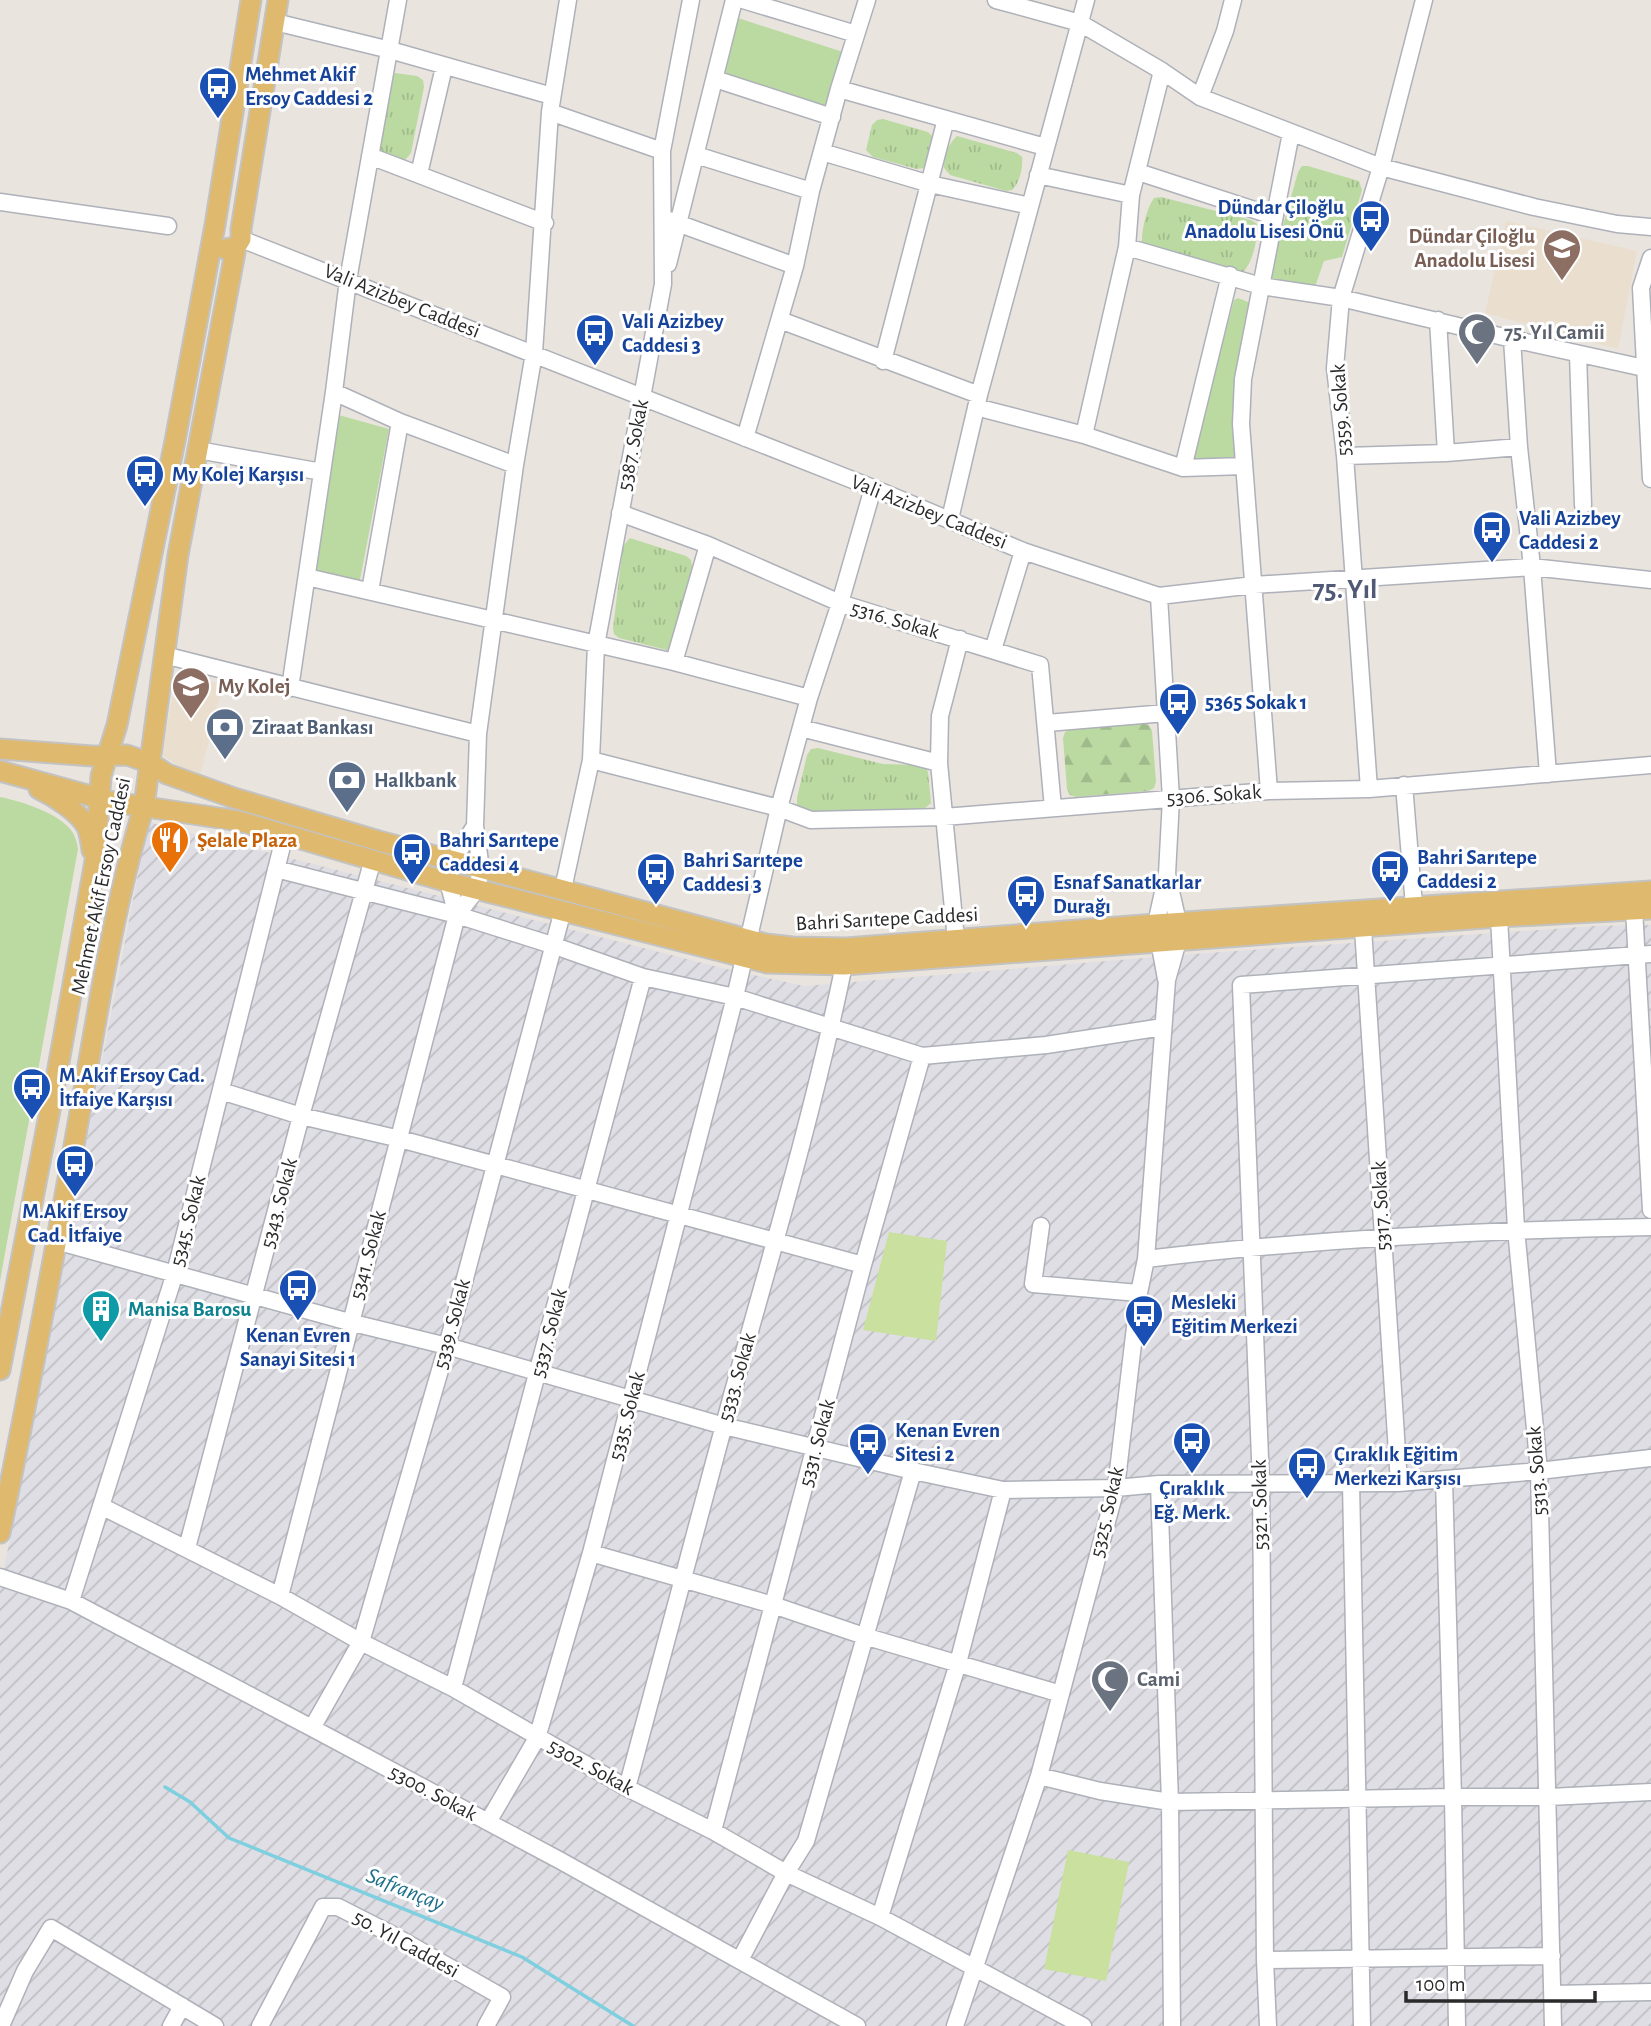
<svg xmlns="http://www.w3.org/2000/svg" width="1651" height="2026" viewBox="0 0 1651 2026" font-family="'Alegreya Sans',sans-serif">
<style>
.industrial{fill:url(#industrial-furrows)}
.education{fill:#eadfcf}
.grass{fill:url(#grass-tufts)}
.forest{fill:url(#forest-firs)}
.park{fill:#badaa1}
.pitch{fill:#cae09e}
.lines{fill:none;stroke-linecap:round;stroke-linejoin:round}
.stream{stroke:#7ecfdf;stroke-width:3.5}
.minor-casing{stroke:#aeb1b9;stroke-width:19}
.major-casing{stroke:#c3c3c3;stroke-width:23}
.minor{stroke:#fff;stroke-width:16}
.major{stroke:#dfba6e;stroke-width:19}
.labels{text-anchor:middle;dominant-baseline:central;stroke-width:6;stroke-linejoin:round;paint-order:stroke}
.transit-label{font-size:21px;font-weight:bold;fill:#164399;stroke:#fff;text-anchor:start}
.education-label{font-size:21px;font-weight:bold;fill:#785e54;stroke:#fff;text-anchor:end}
.street-label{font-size:21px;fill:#2a2a2a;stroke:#fff}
.worship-label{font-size:21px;font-weight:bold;fill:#5b616d;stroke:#fff;text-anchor:start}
.service-label{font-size:21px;font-weight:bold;fill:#4e5e75;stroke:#fff;text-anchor:start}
.food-label{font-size:21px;font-weight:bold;fill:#c56008;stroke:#fff;text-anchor:start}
.culture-label{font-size:21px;font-weight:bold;fill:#0d838f;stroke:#fff;text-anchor:start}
.water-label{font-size:23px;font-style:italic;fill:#1e6f8a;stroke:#fff}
.district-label{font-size:28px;font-weight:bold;fill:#505a75;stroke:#fff}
</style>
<defs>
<pattern id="industrial-furrows" width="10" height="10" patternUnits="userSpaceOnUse" patternTransform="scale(1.75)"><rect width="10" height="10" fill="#dfdee4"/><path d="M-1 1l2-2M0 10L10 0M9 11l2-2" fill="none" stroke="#c0bfc4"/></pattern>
<pattern id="grass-tufts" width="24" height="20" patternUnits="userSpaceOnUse" patternTransform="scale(1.75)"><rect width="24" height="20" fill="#badaa1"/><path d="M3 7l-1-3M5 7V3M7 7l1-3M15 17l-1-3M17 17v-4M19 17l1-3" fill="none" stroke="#a0bb8b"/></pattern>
<pattern id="forest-firs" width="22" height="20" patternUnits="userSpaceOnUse" patternTransform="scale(1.75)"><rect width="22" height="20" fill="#badaa1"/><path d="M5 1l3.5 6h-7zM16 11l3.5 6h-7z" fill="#a0bb8b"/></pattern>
</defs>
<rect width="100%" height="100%" fill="#eae4de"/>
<!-- industrial -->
<path class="industrial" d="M 148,822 L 722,968 L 804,986 L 1194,954 L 1595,926 L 1651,925 L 1651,2026 L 0,2026 L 0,1590 Z"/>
<!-- education -->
<path class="education" d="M 1506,221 L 1637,251 L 1618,349 L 1485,313 Z
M 177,676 L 223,684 L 199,780 L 178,768 L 172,761 L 161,755 Z"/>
<!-- grass -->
<path class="grass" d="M 395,73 L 417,76 L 423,80 L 424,87 L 411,153 L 405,160 L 383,156 L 377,153 L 389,80 Z
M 883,119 L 928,132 L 934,138 L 928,163 L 924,168 L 917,169 L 873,157 L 866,150 L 872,125 L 877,120 Z
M 957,136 L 1017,153 L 1022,157 C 1023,168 1020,182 1012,190 L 1006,191 L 950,175 L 944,168 C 944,156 948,144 957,136 Z
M 1302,166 L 1308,166 L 1359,181 L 1362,190 L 1342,257 L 1324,261 L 1316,284 L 1310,290 L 1276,282 L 1270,278 L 1270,271 L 1298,172 Z
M 1161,197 L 1251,220 L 1257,224 C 1258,239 1253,262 1243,272 L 1148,249 L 1142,245 C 1141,232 1146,209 1154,198 Z
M 630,538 L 686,556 L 691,560 L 692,567 L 671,648 L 667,650 L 619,638 L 614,634 L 613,628 L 623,546 Z
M 818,748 L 883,764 L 919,765 L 925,767 L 928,772 L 931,803 L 924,809 C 889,813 828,828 797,805 L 797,798 L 807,755 L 811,749 Z"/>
<!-- forest -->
<path class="forest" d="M 1142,723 L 1149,725 L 1152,731 L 1156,782 L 1154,788 L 1148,791 L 1076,797 L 1070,795 L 1067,789 L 1063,738 L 1065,732 L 1071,729 Z"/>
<!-- park -->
<path class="park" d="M 738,18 L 846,53 L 831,112 L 725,75 Z
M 1238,298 L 1253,304 L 1254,309 L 1233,406 L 1235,461 L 1194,464 L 1192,459 L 1234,300 Z
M 335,414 L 389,429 L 359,585 L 312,576 Z
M 0,797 C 21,801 62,814 73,833 C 76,838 77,844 78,849 L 0,1281 Z"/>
<!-- pitch -->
<path class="pitch" d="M 889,1232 L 947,1241 L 936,1341 L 863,1330 Z
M 1068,1850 L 1129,1862 L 1106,1981 L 1044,1969 Z"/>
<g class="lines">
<!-- stream -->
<path class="stream" d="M 165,1787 L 190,1802 L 229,1838 L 522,1957 L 633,2026"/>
<defs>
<path id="minor" d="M 743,0 L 856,34
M 996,0 L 1080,23 L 1162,71 L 1200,97 L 1381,167 L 1534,207 L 1617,224 L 1651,227
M 275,22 L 390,50 L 552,96
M 715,79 L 832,117
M 839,89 L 1045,147
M 1200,97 L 1225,31 L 1233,0
M 550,112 L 662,151
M 822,152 L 930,184 L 1030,206
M 696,155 L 811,191
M 370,156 L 545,223
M 1138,172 L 1273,216
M 419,174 L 444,67
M 1038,175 L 1131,195
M 0,202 L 168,226
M 669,220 L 795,266
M 241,239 L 873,488 L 1023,551 L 1159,596 L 1254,585 L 1532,567 L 1651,580
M 1127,247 L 1261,286 L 1341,298 L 1512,339 L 1644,368
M 1651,258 L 1641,288 L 1651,479
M 668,264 L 734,0
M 780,320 L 979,395
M 1438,320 L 1446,453
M 1512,339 L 1519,447 L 1532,567 L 1548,774
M 1578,354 L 1583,505
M 883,361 L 946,119
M 334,392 L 400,422 L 515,465
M 976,407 L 1084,435 L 1183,468 L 1244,466
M 1084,435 L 1127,247 L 1131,195 L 1162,71
M 745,438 L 795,266 L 811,191 L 839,89 L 867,0
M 198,450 L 322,472
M 1345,456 L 1446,453 L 1519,447
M 1183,468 L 1230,275
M 620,513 L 708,545 L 840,603 L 1040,665 L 1053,808
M 950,519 L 979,395 L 1086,0
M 307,577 L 674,662 L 809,698
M 370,591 L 400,422
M 1159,596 L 1171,799 L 1167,874 L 1156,924 L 1166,979
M 993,650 L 1023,551
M 164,655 L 478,734
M 674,662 L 708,545
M 290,688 L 334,392 L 348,280 L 398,0
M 1047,723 L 1166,713
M 801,728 L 939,763
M 591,760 L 779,808 L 811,820 L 944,817 L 1269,791 L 1369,789 L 1651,765
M 1404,785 L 1414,906
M 1369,789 L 1345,456 L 1335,368 L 1341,298 L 1381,167 L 1424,0
M 1269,791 L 1241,424 L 1243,379 L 1291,133
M 276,869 L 457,915 L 552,945 L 643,977 L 735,997 L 922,1056 L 1046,1045 L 1163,1027
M 563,889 L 591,760 L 596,645 L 663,284 L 662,151 L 691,0
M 1634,909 L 1651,1210
M 457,915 L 448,882 L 453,860 L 475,826
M 1499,917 L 1516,1229 L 1539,1471 L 1553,2026
M 1363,928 L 1399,1483
M 956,940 L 939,763 L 940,716 L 960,639
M 221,1091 L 301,1116 L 400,1139 L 863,1265
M 1041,1226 L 1033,1284 L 1139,1293
M 56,1241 L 349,1322 L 447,1346 L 724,1426 L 913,1471 L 1003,1490 L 1116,1488 L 1159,1484 L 1399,1483 L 1539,1471 L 1651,1458
M 1146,1259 C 1314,1239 1482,1230 1651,1227
M 1444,1480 L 1453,1797 L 1457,2026
M 1351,1483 L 1362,2026
M 1159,1484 L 1170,1802 L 1172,2026
M 101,1506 L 280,1596 L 361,1642 L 453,1688 L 627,1788 L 713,1831 L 786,1873 L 880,1917 L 1083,2026
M 187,1548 L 301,1116 L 373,859
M 591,1553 L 773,1605 L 864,1636 L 1061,1694
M 0,1577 L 71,1601 L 312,1728 L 561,1861 L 857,2026
M 280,1596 L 457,915 L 477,889 L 481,869 L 475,826 L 478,734 L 515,465 L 534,353 L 550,112 L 568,0
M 71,1601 L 175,1273 L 285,834
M 453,1688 L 643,977
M 312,1728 L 361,1642 L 447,1346 L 563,910
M 1039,1776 L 1100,1791 L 1170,1802 L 1453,1797 L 1549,1797 L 1651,1792
M 627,1788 C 661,1656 696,1525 732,1395 C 772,1252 814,1110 844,965
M 488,1822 L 537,1738 L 591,1553 L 735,997 L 779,808 L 809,698 L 840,603 L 873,488
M 713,1831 L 863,1265 L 922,1056
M 880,1917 L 958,1663 L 1003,1490
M 740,1960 L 786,1873 L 806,1841 L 913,1471
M 1265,1960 L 1552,1956
M 1553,1994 L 1651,1992
M 1,2026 L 25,1971 L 51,1928 L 215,2026
M 171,2026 L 182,2006
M 260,2026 L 323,1907 L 338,1907 L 393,1935 L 502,1997 L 486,2026
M 955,2026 L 1039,1776 L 1116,1488 L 1139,1293 L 1146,1259 L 1167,980 L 1178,941 L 1178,922 L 1167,874
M 1268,2026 L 1265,1960 L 1261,1483 L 1241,985 L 1651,954"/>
<path id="major" d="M 225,249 L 236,247 L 241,239 L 241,229 L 278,0
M 0,749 L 92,756 L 127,755 L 150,763 L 167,774 L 234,798 L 379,841 L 766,944 L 792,947 L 846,948 L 1156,924 L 1651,891
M 0,771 L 113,802 L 239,821 L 448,882 L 767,963 L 844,965 L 1499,917 L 1651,909
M 39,789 C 54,796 79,812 87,827 C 90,834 91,843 92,850
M 0,1370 L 56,1079 L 95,861 L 101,776 L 117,725 L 175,441 L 215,225 L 251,0
M 0,1533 C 30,1390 56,1246 82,1101 C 99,1003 115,902 144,806 L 178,555 L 236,247"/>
</defs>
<!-- minor casing -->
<use href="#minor" class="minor-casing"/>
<!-- major casing -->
<use href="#major" class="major-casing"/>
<!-- minor -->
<use href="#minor" class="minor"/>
<!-- major -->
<use href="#major" class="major"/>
</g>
<!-- icons -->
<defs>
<symbol id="bus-pin" viewBox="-11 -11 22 30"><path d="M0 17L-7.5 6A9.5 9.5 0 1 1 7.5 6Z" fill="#1a4fb4" stroke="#fff"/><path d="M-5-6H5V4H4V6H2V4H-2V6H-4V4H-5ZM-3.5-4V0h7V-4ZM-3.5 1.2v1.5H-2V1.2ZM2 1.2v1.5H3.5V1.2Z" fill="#fff"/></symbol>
<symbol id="school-pin" viewBox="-11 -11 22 30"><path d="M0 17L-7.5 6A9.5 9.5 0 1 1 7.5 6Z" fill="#8d6e63" stroke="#fff"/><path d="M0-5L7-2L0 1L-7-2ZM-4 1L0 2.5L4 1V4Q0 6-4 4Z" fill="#fff"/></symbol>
<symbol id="mosque-pin" viewBox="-11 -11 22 30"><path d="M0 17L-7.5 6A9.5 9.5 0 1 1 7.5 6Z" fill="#6b7280" stroke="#fff"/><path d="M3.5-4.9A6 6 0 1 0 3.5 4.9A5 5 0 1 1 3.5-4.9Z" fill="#fff"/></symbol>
<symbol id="bank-pin" viewBox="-11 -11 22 30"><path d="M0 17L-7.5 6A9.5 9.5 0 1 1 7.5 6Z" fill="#5c6f8a" stroke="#fff"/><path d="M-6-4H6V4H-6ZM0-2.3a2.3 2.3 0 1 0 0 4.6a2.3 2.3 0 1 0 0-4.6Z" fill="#fff"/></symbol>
<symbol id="restaurant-pin" viewBox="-11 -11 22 30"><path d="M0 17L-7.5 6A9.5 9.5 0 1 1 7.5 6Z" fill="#e8710a" stroke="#fff"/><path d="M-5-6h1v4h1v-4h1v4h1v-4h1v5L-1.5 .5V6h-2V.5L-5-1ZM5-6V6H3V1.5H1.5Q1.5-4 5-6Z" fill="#fff"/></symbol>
<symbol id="building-pin" viewBox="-11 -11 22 30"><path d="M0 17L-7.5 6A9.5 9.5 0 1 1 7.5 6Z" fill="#0f9aa8" stroke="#fff"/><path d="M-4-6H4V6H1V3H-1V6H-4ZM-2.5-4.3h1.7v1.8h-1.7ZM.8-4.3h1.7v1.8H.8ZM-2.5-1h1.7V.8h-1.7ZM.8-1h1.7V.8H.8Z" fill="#fff"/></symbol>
</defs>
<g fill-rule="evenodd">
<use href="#bus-pin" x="196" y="64" width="44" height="60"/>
<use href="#bus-pin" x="1349" y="197" width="44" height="60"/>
<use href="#school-pin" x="1540" y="226" width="44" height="60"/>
<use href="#mosque-pin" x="1455" y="310" width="44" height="60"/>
<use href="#bus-pin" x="573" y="311" width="44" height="60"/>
<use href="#bus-pin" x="123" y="452" width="44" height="60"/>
<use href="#bus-pin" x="1470" y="508" width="44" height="60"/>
<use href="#school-pin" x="169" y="664" width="44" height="60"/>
<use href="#bus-pin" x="1156" y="680" width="44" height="60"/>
<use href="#bank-pin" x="203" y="705" width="44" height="60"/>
<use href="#bank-pin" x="325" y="758" width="44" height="60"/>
<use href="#restaurant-pin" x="148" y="818" width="44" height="60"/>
<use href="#bus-pin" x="390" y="830" width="44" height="60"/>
<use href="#bus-pin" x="1368" y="847" width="44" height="60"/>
<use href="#bus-pin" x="634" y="850" width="44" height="60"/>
<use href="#bus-pin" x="1004" y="872" width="44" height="60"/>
<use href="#bus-pin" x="10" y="1065" width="44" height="60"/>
<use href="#bus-pin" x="53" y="1142" width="44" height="60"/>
<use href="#bus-pin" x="276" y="1266" width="44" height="60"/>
<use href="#building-pin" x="79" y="1287" width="44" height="60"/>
<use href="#bus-pin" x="1122" y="1292" width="44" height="60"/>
<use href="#bus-pin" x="1170" y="1419" width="44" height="60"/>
<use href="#bus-pin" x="846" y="1420" width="44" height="60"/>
<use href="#bus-pin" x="1285" y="1444" width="44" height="60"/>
<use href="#mosque-pin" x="1088" y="1657" width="44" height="60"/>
</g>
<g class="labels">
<!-- transit labels -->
<g class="transit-label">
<text x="245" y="74">Mehmet Akif<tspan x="245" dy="24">Ersoy Caddesi 2</tspan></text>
<text x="1344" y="207" text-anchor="end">Dündar Çiloğlu<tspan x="1344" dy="24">Anadolu Lisesi Önü</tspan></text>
<text x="622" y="321">Vali Azizbey<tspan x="622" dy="24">Caddesi 3</tspan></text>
<text x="172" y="474">My Kolej Karşısı</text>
<text x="1519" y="518">Vali Azizbey<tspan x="1519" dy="24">Caddesi 2</tspan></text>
<text x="1205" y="702">5365 Sokak 1</text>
<text x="439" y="840">Bahri Sarıtepe<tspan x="439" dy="24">Caddesi 4</tspan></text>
<text x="1417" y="857">Bahri Sarıtepe<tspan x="1417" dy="24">Caddesi 2</tspan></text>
<text x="683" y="860">Bahri Sarıtepe<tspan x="683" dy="24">Caddesi 3</tspan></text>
<text x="1053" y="882">Esnaf Sanatkarlar<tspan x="1053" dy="24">Durağı</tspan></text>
<text x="59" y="1075">M.Akif Ersoy Cad.<tspan x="59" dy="24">İtfaiye Karşısı</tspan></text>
<text x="75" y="1211" text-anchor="middle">M.Akif Ersoy<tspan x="75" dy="24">Cad. İtfaiye</tspan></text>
<text x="1171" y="1302">Mesleki<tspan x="1171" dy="24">Eğitim Merkezi</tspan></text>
<text x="298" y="1335" text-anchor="middle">Kenan Evren<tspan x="298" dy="24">Sanayi Sitesi 1</tspan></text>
<text x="895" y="1430">Kenan Evren<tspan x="895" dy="24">Sitesi 2</tspan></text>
<text x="1334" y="1454">Çıraklık Eğitim<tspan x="1334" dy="24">Merkezi Karşısı</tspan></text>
<text x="1192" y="1488" text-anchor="middle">Çıraklık<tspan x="1192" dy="24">Eğ. Merk.</tspan></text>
</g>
<!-- education labels -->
<g class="education-label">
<text x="1535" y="236">Dündar Çiloğlu<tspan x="1535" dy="24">Anadolu Lisesi</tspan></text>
<text x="218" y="686" text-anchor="start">My Kolej</text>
</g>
<!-- street labels -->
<g class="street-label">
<text transform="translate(402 301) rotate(22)">Vali Azizbey Caddesi</text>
<text transform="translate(1341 410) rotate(-94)">5359. Sokak</text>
<text transform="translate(633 445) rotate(-79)">5387. Sokak</text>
<text transform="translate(929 512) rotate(22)">Vali Azizbey Caddesi</text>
<text transform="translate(895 620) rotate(16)">5316. Sokak</text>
<text transform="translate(1214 795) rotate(-4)">5306. Sokak</text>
<text transform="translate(101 886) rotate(-78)">Mehmet Akif Ersoy Caddesi</text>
<text transform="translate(887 919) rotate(-3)">Bahri Sarıtepe Caddesi</text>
<text transform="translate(279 1203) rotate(-75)">5343. Sokak</text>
<text transform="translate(1381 1206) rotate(-93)">5317. Sokak</text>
<text transform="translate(188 1221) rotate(-76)">5345. Sokak</text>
<text transform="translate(368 1255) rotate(-75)">5341. Sokak</text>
<text transform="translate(452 1324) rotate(-75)">5339. Sokak</text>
<text transform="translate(549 1333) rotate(-75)">5337. Sokak</text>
<text transform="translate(737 1377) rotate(-74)">5333. Sokak</text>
<text transform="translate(627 1416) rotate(-75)">5335. Sokak</text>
<text transform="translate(817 1443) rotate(-75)">5331. Sokak</text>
<text transform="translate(1537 1471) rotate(-94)">5313. Sokak</text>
<text transform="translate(1260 1505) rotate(-91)">5321. Sokak</text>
<text transform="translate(1107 1512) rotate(-77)">5325. Sokak</text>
<text transform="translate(591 1767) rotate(29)">5302. Sokak</text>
<text transform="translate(433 1793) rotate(28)">5300. Sokak</text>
<text transform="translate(406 1944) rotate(29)">50. Yıl Caddesi</text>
</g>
<!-- worship labels -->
<g class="worship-label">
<text x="1504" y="332">75. Yıl Camii</text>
<text x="1137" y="1679">Cami</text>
</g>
<!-- service labels -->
<g class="service-label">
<text x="252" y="727">Ziraat Bankası</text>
<text x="374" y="780">Halkbank</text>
</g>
<!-- food labels -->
<g class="food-label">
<text x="197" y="840">Şelale Plaza</text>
</g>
<!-- culture labels -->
<g class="culture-label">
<text x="128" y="1309">Manisa Barosu</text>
</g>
<!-- water labels -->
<g class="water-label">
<text transform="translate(405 1890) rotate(22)">Safrançay</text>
</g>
<!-- district labels -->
<g class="district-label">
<text x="1345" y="590">75. Yıl</text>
</g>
</g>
<!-- scale -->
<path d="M1406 1991v10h189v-10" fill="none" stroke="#2a2a2a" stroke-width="3.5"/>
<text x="1416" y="1991" font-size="21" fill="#2a2a2a" stroke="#ffffff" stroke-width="5" paint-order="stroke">100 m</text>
</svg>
